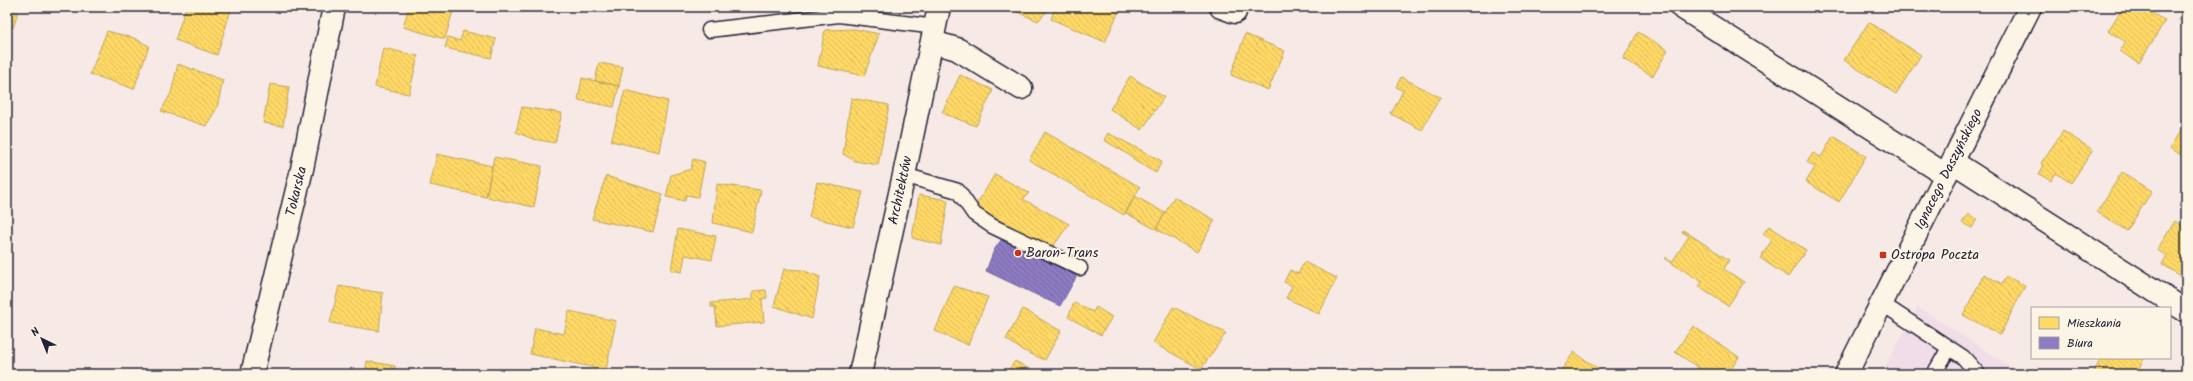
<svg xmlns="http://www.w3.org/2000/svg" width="2193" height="381" viewBox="0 0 2193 381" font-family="Kalam,sans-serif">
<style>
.built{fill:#f1dde7}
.homes{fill:url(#homes-back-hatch);stroke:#bda259}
.offices{fill:url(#offices-back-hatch);stroke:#6e619a}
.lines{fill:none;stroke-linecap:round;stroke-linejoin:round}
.lane-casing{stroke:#22223b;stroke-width:17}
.street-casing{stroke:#22223b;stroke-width:25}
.secondary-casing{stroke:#22223b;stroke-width:25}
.lane{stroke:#fcf5e5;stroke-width:14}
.street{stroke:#fcf5e5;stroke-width:22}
.secondary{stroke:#fcf5e5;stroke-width:22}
.poi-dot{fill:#c8321e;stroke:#fcf5e5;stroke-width:1.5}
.labels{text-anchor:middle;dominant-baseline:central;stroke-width:4;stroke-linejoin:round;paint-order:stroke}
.street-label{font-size:14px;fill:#22223b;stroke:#fcf5e5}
.poi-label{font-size:14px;fill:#22223b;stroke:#fcf5e5;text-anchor:start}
</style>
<defs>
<pattern id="homes-back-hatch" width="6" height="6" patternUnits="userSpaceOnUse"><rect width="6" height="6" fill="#ffd966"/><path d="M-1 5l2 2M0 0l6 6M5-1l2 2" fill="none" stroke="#daba59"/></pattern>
<pattern id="offices-back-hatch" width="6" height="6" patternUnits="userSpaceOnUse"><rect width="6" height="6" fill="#8e7cc3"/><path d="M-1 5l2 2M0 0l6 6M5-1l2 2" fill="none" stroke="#7465a0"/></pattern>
</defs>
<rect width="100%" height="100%" fill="#f7eae6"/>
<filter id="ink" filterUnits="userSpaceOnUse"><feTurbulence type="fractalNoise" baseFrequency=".025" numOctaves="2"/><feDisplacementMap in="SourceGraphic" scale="8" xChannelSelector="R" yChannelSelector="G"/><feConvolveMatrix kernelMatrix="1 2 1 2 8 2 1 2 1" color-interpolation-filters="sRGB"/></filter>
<g filter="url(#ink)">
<!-- built -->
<path class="built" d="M 1918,307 L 2022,374 L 1881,374 Z"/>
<!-- homes -->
<path class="homes" d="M 186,7 L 223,7 L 231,10 L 217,55 L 175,40 Z
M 409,7 L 454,7 L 445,39 L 403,27 Z
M 1005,7 L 1048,7 L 1050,8 L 1038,21 Z
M 1055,7 L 1121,7 L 1105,42 L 1051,19 Z
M 2123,7 L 2143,7 L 2165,21 L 2139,63 L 2120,51 L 2126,42 L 2108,31 Z
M 7,9 L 18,13 L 13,28 L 7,26 Z
M 2186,9 L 2186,25 L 2179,20 Z
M 1869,22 L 1921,55 L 1896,94 L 1844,60 Z
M 855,29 L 879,34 L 864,76 L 818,66 L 825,30 Z
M 107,31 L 134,38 L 149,46 L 134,89 L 90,74 Z
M 463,31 L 496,39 L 491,58 L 445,48 L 448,37 L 460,41 Z
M 1638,32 L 1668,50 L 1653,76 L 1623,59 Z
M 1245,34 L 1285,51 L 1268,90 L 1231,75 Z
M 383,48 L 418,56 L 409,94 L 375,87 Z
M 599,63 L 623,67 L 619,86 L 595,81 Z
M 178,64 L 223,80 L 217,108 L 206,126 L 161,111 L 171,93 Z
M 960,75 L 993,90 L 976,126 L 942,113 Z
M 1130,76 L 1164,97 L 1142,130 L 1110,109 Z
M 1401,77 L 1440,97 L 1422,130 L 1391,114 L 1403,91 L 1396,87 Z
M 582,78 L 619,86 L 614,107 L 578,100 Z
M 270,84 L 289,87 L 283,126 L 263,123 Z
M 625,90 L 668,101 L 659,152 L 611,141 Z
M 851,98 L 889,105 L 878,165 L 855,161 L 843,154 Z
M 522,107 L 562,113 L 555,143 L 533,139 L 516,132 Z
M 2181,129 L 2186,132 L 2186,158 L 2170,148 Z
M 2063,131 L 2093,150 L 2071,183 L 2056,173 L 2051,181 L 2039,174 L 2044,165 L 2041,163 Z
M 1045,132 L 1140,187 L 1124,215 L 1029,160 Z
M 1108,133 L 1162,161 L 1156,173 L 1133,160 L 1134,158 L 1104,140 Z
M 1833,136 L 1866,156 L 1839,202 L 1806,182 L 1815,167 L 1807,162 L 1813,153 L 1821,157 Z
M 437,154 L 492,166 L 486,197 L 430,185 Z
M 494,157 L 542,166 L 534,207 L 486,197 Z
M 693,159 L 705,162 L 698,197 L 686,195 L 685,201 L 666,197 L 671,175 L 691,169 Z
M 2122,172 L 2152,191 L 2127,231 L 2097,212 Z
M 995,174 L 1029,193 L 1023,199 L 1069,224 L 1050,251 L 975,207 Z
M 606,176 L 663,194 L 653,232 L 592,219 Z
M 817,182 L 863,192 L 853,227 L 809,217 Z
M 717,184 L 761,190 L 752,232 L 713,223 Z
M 919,195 L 948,200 L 941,245 L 912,238 Z
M 1135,196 L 1165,213 L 1155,229 L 1126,213 Z
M 1174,197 L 1215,220 L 1197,252 L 1156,229 Z
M 1968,214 L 1977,219 L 1972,228 L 1962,223 Z
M 2175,221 L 2186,228 L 2186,268 L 2181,276 L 2162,264 L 2167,256 L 2157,250 Z
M 1769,226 L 1806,250 L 1788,277 L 1760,258 L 1772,240 L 1763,234 Z
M 678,229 L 716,236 L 712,260 L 685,255 L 682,272 L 671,270 Z
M 1683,230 L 1729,260 L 1724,269 L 1744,282 L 1728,306 L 1699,287 L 1702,282 L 1665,259 L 1665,257 L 1672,262 L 1689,236 L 1682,232 Z
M 1304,262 L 1337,278 L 1319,314 L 1286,298 L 1292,286 L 1284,282 L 1290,270 L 1298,274 Z
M 784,269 L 802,270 L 820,277 L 812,319 L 774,306 Z
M 1984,274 L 2002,284 L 2006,276 L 2025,286 L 2000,335 L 1963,315 Z
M 339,286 L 383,293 L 379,331 L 330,323 Z
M 954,286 L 988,297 L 968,345 L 935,331 Z
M 766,290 L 767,298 L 762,299 L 764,322 L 717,326 L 715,307 L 711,307 L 711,303 L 753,299 L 753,291 Z
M 1074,303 L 1093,312 L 1096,307 L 1112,317 L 1101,335 L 1068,317 Z
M 1173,307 L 1226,333 L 1201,369 L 1153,343 Z
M 1023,309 L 1061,331 L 1045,360 L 1022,350 L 1006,339 Z
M 569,311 L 616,321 L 606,370 L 530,354 L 535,328 L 564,334 Z
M 1693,326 L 1739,357 L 1728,374 L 1708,374 L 1675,352 Z
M 1574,352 L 1606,374 L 1559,374 Z
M 2101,358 L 2144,358 L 2136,374 L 2093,374 Z
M 367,361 L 395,366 L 394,374 L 365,374 Z
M 1015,361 L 1038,374 L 1006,374 Z
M 993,368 L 1004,374 L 989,374 Z"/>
<!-- offices -->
<path class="offices" d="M 1004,236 L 1078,274 L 1060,306 L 986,271 L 994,250 Z"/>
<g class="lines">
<defs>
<path id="lane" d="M 709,30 L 839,15 L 936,27
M 904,175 L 958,191 L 974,214 L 992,226 L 1080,268
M 1881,303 L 1963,357 L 1978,374
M 1934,374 L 1949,348"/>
<g id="street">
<path d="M 1221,7 L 1235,12"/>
<path d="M 1681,7 L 1946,175"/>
<path d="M 933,42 L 957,49 L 1021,88"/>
<path d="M 1953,162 L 2186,311"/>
<path id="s1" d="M 252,374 L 302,169 L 334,7"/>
</g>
<g id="secondary">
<path id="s2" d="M 860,374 L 904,175 L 939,7"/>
<path id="s3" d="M 1846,374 L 2030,7"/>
</g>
</defs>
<!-- lane casing -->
<use href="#lane" class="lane-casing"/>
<!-- street casing -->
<use href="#street" class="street-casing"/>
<!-- secondary casing -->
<use href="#secondary" class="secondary-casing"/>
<!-- lane -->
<use href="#lane" class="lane"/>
<!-- street -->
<use href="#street" class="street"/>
<!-- secondary -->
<use href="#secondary" class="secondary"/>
</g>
</g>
<!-- markers -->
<g class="poi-dot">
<circle cx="1018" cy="253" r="4"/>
<rect x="1879" y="251" width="8" height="8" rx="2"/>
</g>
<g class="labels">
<!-- street labels -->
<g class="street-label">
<text stroke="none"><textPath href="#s3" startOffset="229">Ignacego Daszyńskiego</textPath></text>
<text stroke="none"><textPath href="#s1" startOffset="188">Tokarska</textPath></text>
<text stroke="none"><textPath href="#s2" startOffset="188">Architektów</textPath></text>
</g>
<!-- poi labels -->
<g class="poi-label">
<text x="1026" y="253">Baron-Trans</text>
<text x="1891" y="255">Ostropa Poczta</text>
</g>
</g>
<!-- margin -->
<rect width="2193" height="381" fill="none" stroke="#fcf5e5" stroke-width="24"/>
<rect x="12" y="12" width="2169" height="357" fill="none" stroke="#22223b" stroke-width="1.5" filter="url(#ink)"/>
<!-- legend -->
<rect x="2031" y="307" width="140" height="52" fill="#fcf5e5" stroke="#a5a1a1"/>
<rect x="2039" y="317" width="20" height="12" fill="#ffd966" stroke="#a5a1a1"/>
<text x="2067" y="327" font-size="12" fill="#22223b">Mieszkania</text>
<rect x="2039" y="337" width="20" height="12" fill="#8e7cc3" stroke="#a5a1a1"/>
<text x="2067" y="347" font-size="12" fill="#22223b">Biura</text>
<!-- north arrow -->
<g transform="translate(42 339) rotate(317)" stroke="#fcf5e5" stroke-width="3" paint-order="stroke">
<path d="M0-3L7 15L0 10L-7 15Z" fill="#22223b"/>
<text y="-6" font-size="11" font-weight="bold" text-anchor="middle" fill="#22223b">N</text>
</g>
</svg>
